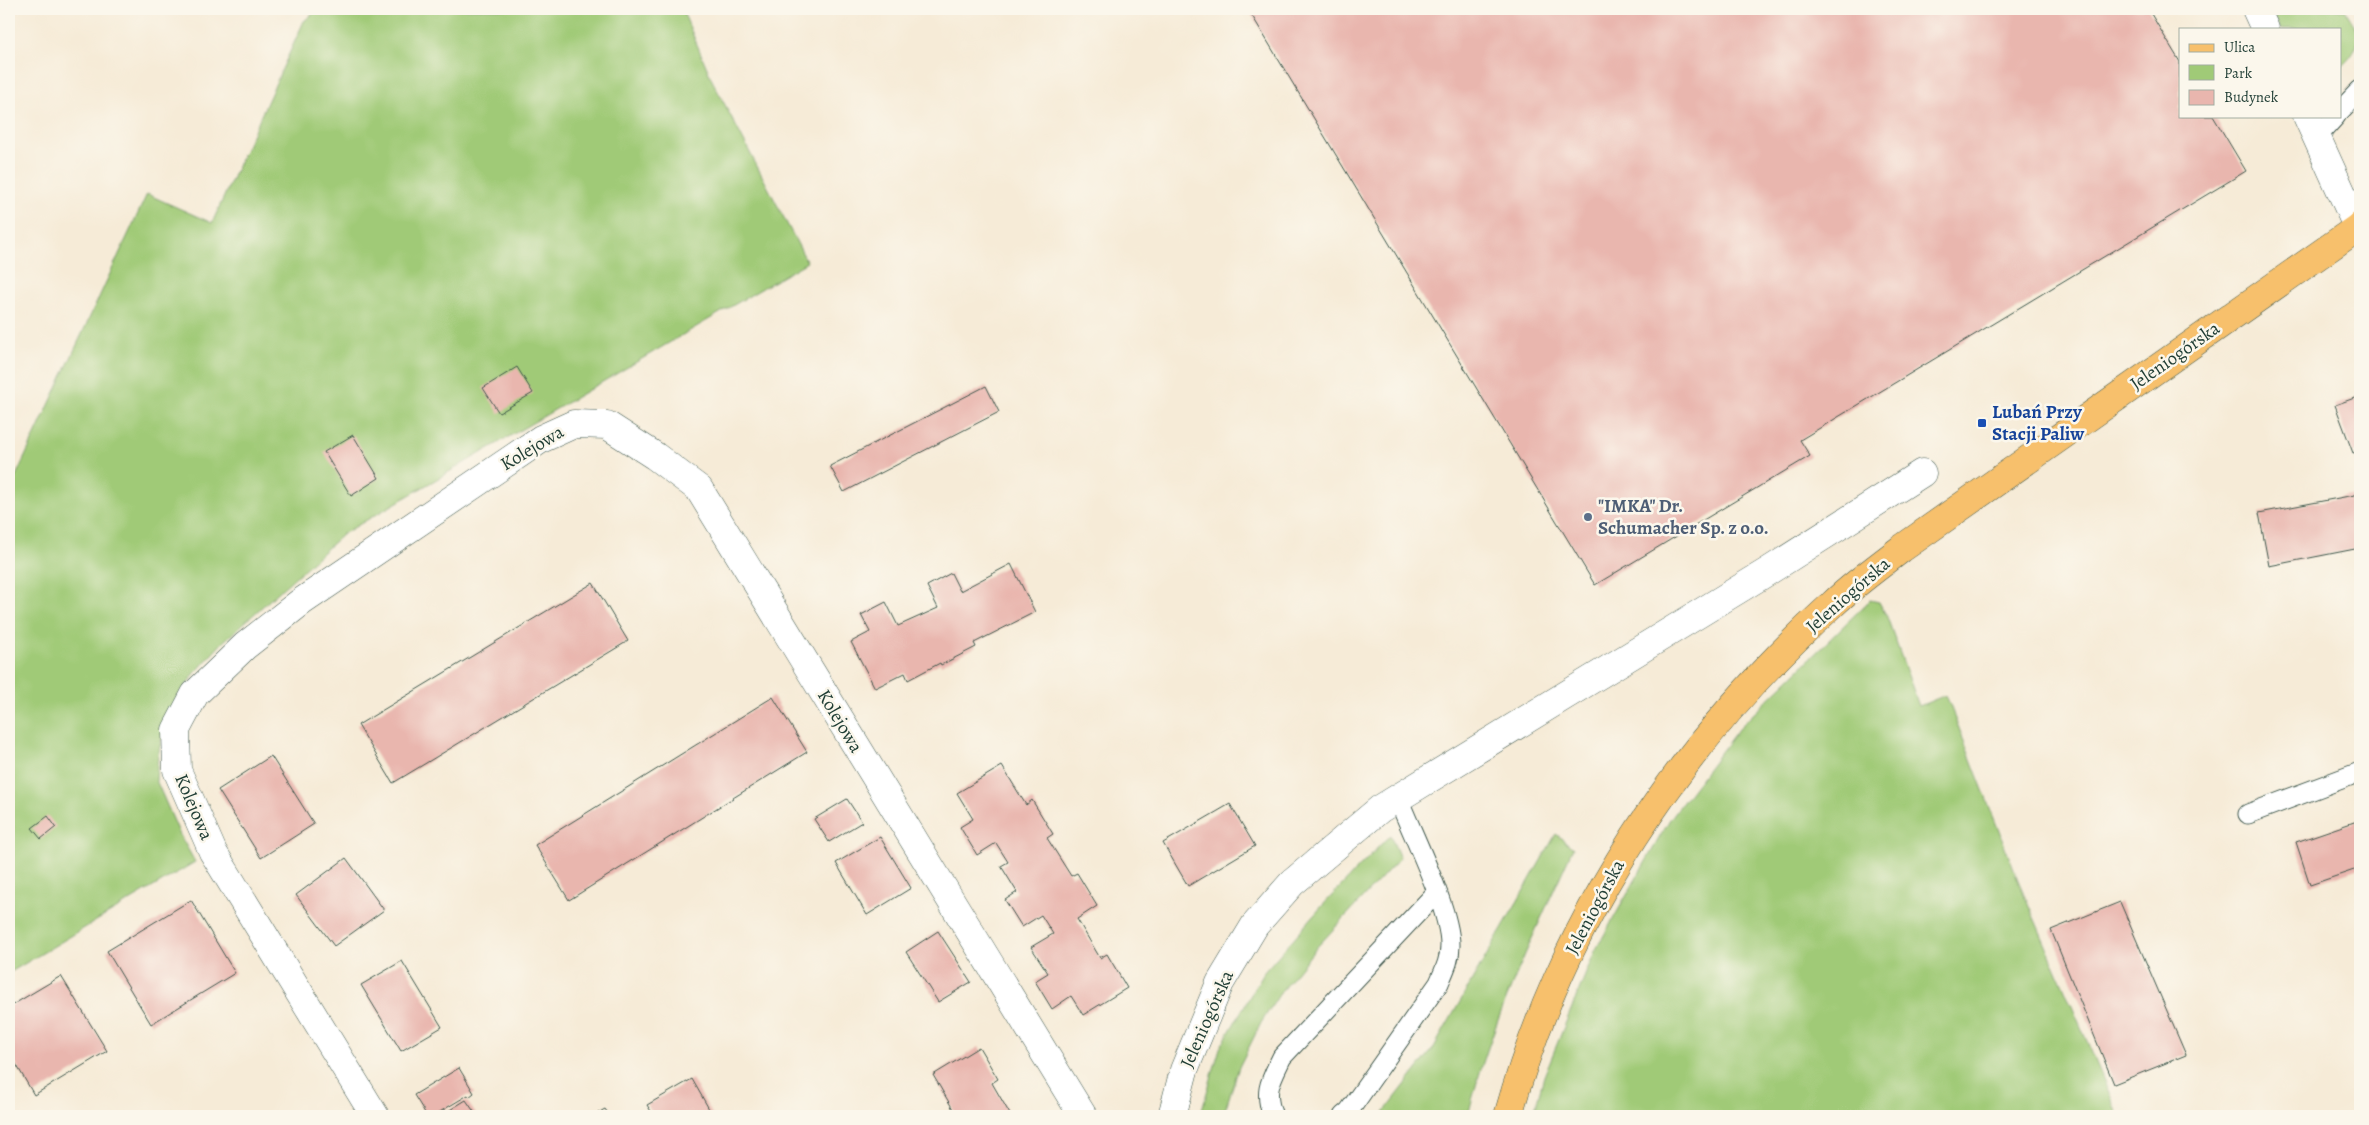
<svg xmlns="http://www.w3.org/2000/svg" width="2369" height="1125" viewBox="0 0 2369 1125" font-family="Alegreya,serif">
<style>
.green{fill:#a0ca77;stroke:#608456}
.building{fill:#e9b6ae}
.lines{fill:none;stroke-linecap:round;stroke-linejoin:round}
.lane-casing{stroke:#3f574c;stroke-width:21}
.street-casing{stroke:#3f574c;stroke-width:29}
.primary-casing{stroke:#3f574c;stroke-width:29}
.lane{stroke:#fff;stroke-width:19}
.street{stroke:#fff;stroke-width:28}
.primary{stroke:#f7c06c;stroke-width:28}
.transit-dot{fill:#1a4fb4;stroke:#fbf7ec;stroke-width:2}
.service-dot{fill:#5c6f8a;stroke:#fbf7ec;stroke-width:2}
.labels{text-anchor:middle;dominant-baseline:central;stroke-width:5;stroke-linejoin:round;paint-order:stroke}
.street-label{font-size:19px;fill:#1f3d34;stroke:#fbf7ec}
.transit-label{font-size:19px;font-weight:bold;fill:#164399;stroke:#fbf7ec;text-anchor:start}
.service-label{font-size:19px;font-weight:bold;fill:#4e5e75;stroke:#fbf7ec;text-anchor:start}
</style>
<rect width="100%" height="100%" fill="#fbf7ec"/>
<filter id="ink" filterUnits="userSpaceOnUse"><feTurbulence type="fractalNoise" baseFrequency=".02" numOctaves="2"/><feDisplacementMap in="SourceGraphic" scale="10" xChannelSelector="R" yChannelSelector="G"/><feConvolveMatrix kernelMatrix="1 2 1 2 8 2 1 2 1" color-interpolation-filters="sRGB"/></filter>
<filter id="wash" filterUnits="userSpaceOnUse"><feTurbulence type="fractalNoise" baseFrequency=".0096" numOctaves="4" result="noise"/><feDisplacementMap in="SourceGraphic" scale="20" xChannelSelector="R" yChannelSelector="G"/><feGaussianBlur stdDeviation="1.12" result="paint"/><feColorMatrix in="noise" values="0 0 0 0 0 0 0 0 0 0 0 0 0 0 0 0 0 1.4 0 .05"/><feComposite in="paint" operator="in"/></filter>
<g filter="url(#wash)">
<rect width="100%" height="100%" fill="#f6ebd7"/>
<!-- green -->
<path class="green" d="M 319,9 L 682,9 L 712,80 L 807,262 L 343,534 L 223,642 L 195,673 L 178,696 L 165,724 L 158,756 L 156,780 L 180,835 L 195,862 L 9,973 L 9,491 L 147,194 L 212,223 L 304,21 Z
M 2271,9 L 2345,9 C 2348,16 2354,23 2357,31 C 2362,44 2350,60 2340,67 L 2340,29 L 2280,29 Z
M 1870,600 L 1879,602 L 1887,617 L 1919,706 L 1946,695 L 2018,880 L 2119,1116 L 1533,1116 L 1544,1076 L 1595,951 L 1670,819 L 1739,728 Z
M 1556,834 L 1573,848 C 1534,935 1490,1023 1468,1116 L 1381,1116 L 1433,1049 Z
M 1390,835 L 1400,858 L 1317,947 L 1282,990 L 1261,1023 L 1239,1067 L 1223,1116 L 1200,1116 L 1220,1048 L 1264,972 L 1323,905 Z"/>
<g id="blocks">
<!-- building -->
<path class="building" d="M 1248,9 L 2148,9 L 2180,62 L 2180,116 L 2213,116 L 2246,171 L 1800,440 L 1810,456 L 1595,585 Z
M 517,367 L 533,393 L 499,413 L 483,388 Z
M 986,386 L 999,412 L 844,492 L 830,466 Z
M 2360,396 L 2360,451 L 2353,453 L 2335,405 Z
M 353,435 L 379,478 L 351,496 L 324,452 Z
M 2360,494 L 2360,548 L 2269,566 L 2259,513 Z
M 1011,564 L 1035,612 L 974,643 L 976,647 L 941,665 L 940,663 L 908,680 L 905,673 L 875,688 L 851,642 L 870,632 L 861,615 L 886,602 L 898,626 L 938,608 L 927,586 L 951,573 L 960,591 Z
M 593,583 L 628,641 L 393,783 L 358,725 Z
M 773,697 L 807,752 L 569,900 L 535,845 Z
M 271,756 L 314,824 L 261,858 L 218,790 Z
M 1002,766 L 1026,805 L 1032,800 L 1053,834 L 1047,838 L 1071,876 L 1077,873 L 1097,906 L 1077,919 L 1100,958 L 1107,954 L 1127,988 L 1083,1015 L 1071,996 L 1052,1009 L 1035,981 L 1048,973 L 1031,947 L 1053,934 L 1041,915 L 1022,927 L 1005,900 L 1017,892 L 1001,866 L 1008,862 L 996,843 L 977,855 L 960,827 L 973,819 L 957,793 Z
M 847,799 L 862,822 L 829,842 L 814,819 Z
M 1230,804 L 1255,846 L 1188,886 L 1163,843 Z
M 48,816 L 56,827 L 41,839 L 32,828 Z
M 2360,820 L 2360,868 L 2310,885 L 2296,842 Z
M 880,837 L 911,888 L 867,915 L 836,863 Z
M 346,858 L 384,910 L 334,946 L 296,895 Z
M 191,900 L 235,973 L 151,1024 L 107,951 Z
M 2120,902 L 2186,1055 L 2114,1084 L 2051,930 Z
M 938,931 L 971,982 L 938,1002 L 906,952 Z
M 402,961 L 442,1027 L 401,1051 L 361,985 Z
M 61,976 L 107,1051 L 34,1095 L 9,1052 L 9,1007 Z
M 979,1047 L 998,1079 L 992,1083 L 1011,1116 L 957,1116 L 933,1075 Z
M 459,1068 L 474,1093 L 469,1097 L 468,1095 L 433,1116 L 427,1116 L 414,1095 Z
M 692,1079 L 713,1116 L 654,1116 L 647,1105 Z
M 466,1100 L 477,1116 L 440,1116 Z
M 605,1109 L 610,1116 L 592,1116 Z"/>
</g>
</g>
<g filter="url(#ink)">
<use href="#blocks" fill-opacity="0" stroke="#3f574c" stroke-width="1"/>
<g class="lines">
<defs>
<path id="lane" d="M 2340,111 L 2360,90
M 2317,137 L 2336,116
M 2248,814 L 2360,772
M 1273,1116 C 1263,1091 1271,1080 1282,1057 L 1437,892
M 1343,1116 L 1349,1111 L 1439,983 C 1444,971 1450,960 1450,946 C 1451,911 1412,834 1398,798"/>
<path id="street" d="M 2256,9 L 2265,29
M 2307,116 L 2360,233
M 375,1116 L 213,852 L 177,770 L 176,730 L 195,694 L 245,646 L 301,602 L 541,439 L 574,424 L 607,425 L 655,456 L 699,489 L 1083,1116
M 1172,1116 L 1184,1070 L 1220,983 L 1255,925 L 1292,883 L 1380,809 L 1767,572 L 1922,473"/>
<path id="primary" d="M 1508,1116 C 1563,918 1681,741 1833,604 C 1854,584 1878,567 1901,549 L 2360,226"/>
</defs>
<!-- lane casing -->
<use href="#lane" class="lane-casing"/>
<!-- street casing -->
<use href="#street" class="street-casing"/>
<!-- primary casing -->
<use href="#primary" class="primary-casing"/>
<!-- lane -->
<use href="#lane" class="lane"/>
<!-- street -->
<use href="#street" class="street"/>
<!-- primary -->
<use href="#primary" class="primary"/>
</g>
</g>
<!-- markers -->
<rect class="transit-dot" x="1977" y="418" width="10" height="10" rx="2.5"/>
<circle class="service-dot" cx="1588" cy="517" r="5"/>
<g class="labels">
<!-- street labels -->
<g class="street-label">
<text transform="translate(2175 356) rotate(-35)">Jeleniogórska</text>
<text transform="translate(532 448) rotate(-31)">Kolejowa</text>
<text transform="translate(1848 595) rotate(-41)">Jeleniogórska</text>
<text transform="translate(840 721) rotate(59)">Kolejowa</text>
<text transform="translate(194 807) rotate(67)">Kolejowa</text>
<text transform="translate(1595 907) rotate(-62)">Jeleniogórska</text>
<text transform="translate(1207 1019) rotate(-66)">Jeleniogórska</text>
</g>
<!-- transit labels -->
<g class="transit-label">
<text x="1992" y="412">Lubań Przy<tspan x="1992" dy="22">Stacji Paliw</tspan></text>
</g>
<!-- service labels -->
<g class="service-label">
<text x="1598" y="506">"IMKA" Dr.<tspan x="1598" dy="22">Schumacher Sp. z o.o.</tspan></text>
</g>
</g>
<!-- margin -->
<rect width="2369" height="1125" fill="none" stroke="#fbf7ec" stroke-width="30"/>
<!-- legend -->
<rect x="2179" y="28" width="162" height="90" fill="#fbf7ec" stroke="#a3ada2"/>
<rect x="2189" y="44" width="25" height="8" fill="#f7c06c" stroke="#a3ada2"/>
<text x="2224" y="52" font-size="15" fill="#1f3d34">Ulica</text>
<rect x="2189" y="65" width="25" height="15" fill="#a0ca77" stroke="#a3ada2"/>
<text x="2224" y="78" font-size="15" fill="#1f3d34">Park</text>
<rect x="2189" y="90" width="25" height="15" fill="#e9b6ae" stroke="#a3ada2"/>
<text x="2224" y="102" font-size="15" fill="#1f3d34">Budynek</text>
</svg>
